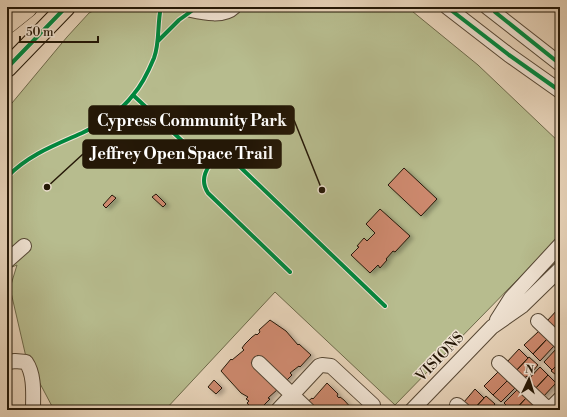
<svg xmlns="http://www.w3.org/2000/svg" width="567" height="417" viewBox="0 0 567 417" font-family="'Libre Bodoni',serif">
<style>
.green{fill:#b7bc8e;stroke:#6e6a4a}
.building{fill:#cd896e;stroke:#251807;filter:url(#shadow)}
.lines{fill:none;stroke-linecap:round;stroke-linejoin:round}
.minor-casing{stroke:#564734;stroke-width:16}
.major-casing{stroke:#251807;stroke-width:20}
.highway-casing{stroke:#251807;stroke-width:22}
.minor{stroke:#efe2d2;stroke-width:14}
.major{stroke:#e7d3b9;stroke-width:18}
.highway{stroke:#e7d3b9;stroke-width:21}
.cycleway-casing{stroke:#efe2d2;stroke-width:6}
.cycleway{stroke:#00873e;stroke-width:4}
.labels{text-anchor:middle;dominant-baseline:central;stroke-width:3;stroke-linejoin:round;paint-order:stroke}
.street-label{font-size:15px;fill:#251807;stroke:#efe2d2}
.leader{fill:none;stroke:#251807;stroke-width:1.5}
.callout-dot{fill:#251807;stroke:#efe2d2;stroke-width:1.5}
.callout{fill:#251807;stroke:#251807;stroke-width:1.5}
.callout-label{font-size:16px;text-anchor:middle;font-weight:bold;fill:#fff}
</style>
<defs>
<filter id="shadow"><feDropShadow dx="3.5" dy="2" stdDeviation="2" flood-color="#0004"/></filter>
</defs>
<rect width="100%" height="100%" fill="#e7d3b9"/>
<filter id="stains"><feTurbulence type="fractalNoise" baseFrequency=".005" numOctaves="4"/><feColorMatrix values="0 0 0 0 .2 0 0 0 0 .09 0 0 0 0 .02 0 0 0 .5 -.17"/></filter>
<radialGradient id="worn" r=".72"><stop offset=".6" stop-color="#630" stop-opacity="0"/><stop offset="1" stop-color="#630" stop-opacity=".3"/></radialGradient>
<!-- green -->
<path class="green" d="M 101,7 L 407,7 L 478,65 L 560,143 L 560,236 L 395,405 L 275,292 L 165,410 L 54,410 L 26,357 L 10,288 L 17,265 L 7,269 L 7,109 L 67,37 L 89,13 Z"/>
<!-- building -->
<path class="building" d="M 404,168 L 437,199 L 421,216 L 388,185 Z
M 156,194 L 166,204 L 163,207 L 152,197 Z
M 112,195 L 116,198 L 106,208 L 103,205 Z
M 380,209 L 410,236 L 395,252 L 393,251 L 386,259 L 387,260 L 380,268 L 378,265 L 370,273 L 351,255 L 359,247 L 357,246 L 364,238 L 367,241 L 375,233 L 366,224 Z
M 559,308 L 560,325 L 555,330 L 546,322 Z
M 270,320 L 286,331 L 298,345 L 299,344 L 311,355 L 300,367 L 299,366 L 290,373 L 292,375 L 286,381 L 284,380 L 258,355 L 251,363 L 278,389 L 268,398 L 270,399 L 262,407 L 258,410 L 257,409 L 253,410 L 247,403 L 249,401 L 246,399 L 248,397 L 241,393 L 221,371 L 231,359 L 232,360 L 244,350 L 242,348 L 245,344 L 252,337 L 256,334 L 257,335 L 260,332 L 259,330 Z
M 539,331 L 547,339 L 533,354 L 524,345 Z
M 547,339 L 554,346 L 540,361 L 533,354 Z
M 557,348 L 560,352 L 560,362 L 552,370 L 544,362 Z
M 519,349 L 528,358 L 515,372 L 506,363 Z
M 529,357 L 538,365 L 528,377 L 527,376 L 523,379 L 515,372 Z
M 560,362 L 560,378 L 551,371 Z
M 540,367 L 548,375 L 534,390 L 526,382 Z
M 498,372 L 508,380 L 493,395 L 484,386 Z
M 548,375 L 556,383 L 542,398 L 534,390 Z
M 214,380 L 222,388 L 216,394 L 208,387 Z
M 507,381 L 515,388 L 501,402 L 493,395 Z
M 327,383 L 338,394 L 337,396 L 339,398 L 340,397 L 344,400 L 353,410 L 313,410 L 306,403 L 312,398 L 313,399 Z
M 475,389 L 484,398 L 473,410 L 464,402 Z
M 517,390 L 526,398 L 515,410 L 511,410 L 504,403 Z
M 486,396 L 495,404 L 490,410 L 473,410 Z
M 526,398 L 535,406 L 531,410 L 515,410 Z"/>
<g class="lines">
<defs>
<path id="minor" d="M 447,7 L 509,55 L 560,91
M 487,7 L 560,64
M 191,10 C 204,13 224,17 234,7
M 7,261 L 24,246
M 497,320 L 511,298 L 560,245
M 538,321 L 560,342
M 8,362 L 15,361 L 26,362 C 35,375 33,395 33,410
M 259,363 L 308,410
M 499,363 L 549,410
M 457,405 L 463,410
M 278,410 L 319,366 L 322,365 L 331,366 L 373,405
M 412,410 L 492,327 L 522,306 L 560,269
M 549,410 L 560,399"/>
<path id="major" d="M 7,68 L 66,7"/>
<path id="highway" d="M 7,23 L 27,7"/>
</defs>
<!-- minor casing -->
<use href="#minor" class="minor-casing"/>
<!-- major casing -->
<use href="#major" class="major-casing"/>
<!-- highway casing -->
<use href="#highway" class="highway-casing"/>
<!-- minor -->
<use href="#minor" class="minor"/>
<!-- major -->
<use href="#major" class="major"/>
<!-- highway -->
<use href="#highway" class="highway"/>
<defs>
<path id="cycleway" d="M 447,7 L 509,55 L 560,91
M 495,12 L 560,64
M 158,41 L 179,20 L 197,7
M 7,68 L 66,7
M 133,95 L 209,166 C 217,160 228,158 237,164 L 385,306
M 209,166 C 203,175 202,184 208,193 L 290,272
M 7,177 C 28,155 55,145 82,133 C 101,124 121,111 133,95 C 142,85 149,70 154,58 C 160,42 157,24 161,7
M 7,355 L 9,372 L 8,410"/>
</defs>
<!-- cycleway casing -->
<use href="#cycleway" class="cycleway-casing"/>
<!-- cycleway -->
<use href="#cycleway" class="cycleway"/>
</g>
<g class="labels">
<!-- street labels -->
<g class="street-label">
<text transform="translate(440 357) rotate(-46)">VISIONS</text>
</g>
</g>
<!-- callouts -->
<path class="leader" d="M322 190L294 120M47 187L83 154"/>
<g class="callout-dot">
<circle cx="322" cy="190" r="4"/>
<circle cx="47" cy="187" r="4"/>
</g>
<g class="callout">
<rect x="89" y="106" width="205" height="28" rx="4"/>
<rect x="83" y="140" width="198" height="28" rx="4"/>
</g>
<g class="callout-label">
<text x="192" y="126">Cypress Community Park</text>
<text x="182" y="159">Jeffrey Open Space Trail</text>
</g>
<!-- margin -->
<rect width="567" height="417" fill="none" stroke="#e7d3b9" stroke-width="24"/>
<rect x="8" y="8" width="551" height="401" fill="none" stroke="#251807" stroke-width="2"/>
<rect x="12" y="12" width="543" height="393" fill="none" stroke="#251807"/>
<!-- north arrow -->
<g transform="translate(529 379) rotate(4)" stroke="#efe2d2" stroke-width="3" paint-order="stroke">
<path d="M0-3L7 15L0 10L-7 15Z" fill="#251807"/>
<text y="-6" font-size="11" font-weight="bold" text-anchor="middle" fill="#251807">N</text>
</g>
<!-- scale -->
<path d="M20 36v6h78v-6" fill="none" stroke="#251807" stroke-width="2"/>
<text x="26" y="36" font-size="12" fill="#251807" stroke="#efe2d2" stroke-width="3" paint-order="stroke">50 m</text>
<rect width="100%" height="100%" filter="url(#stains)"/>
<rect width="100%" height="100%" fill="url(#worn)"/>
</svg>
